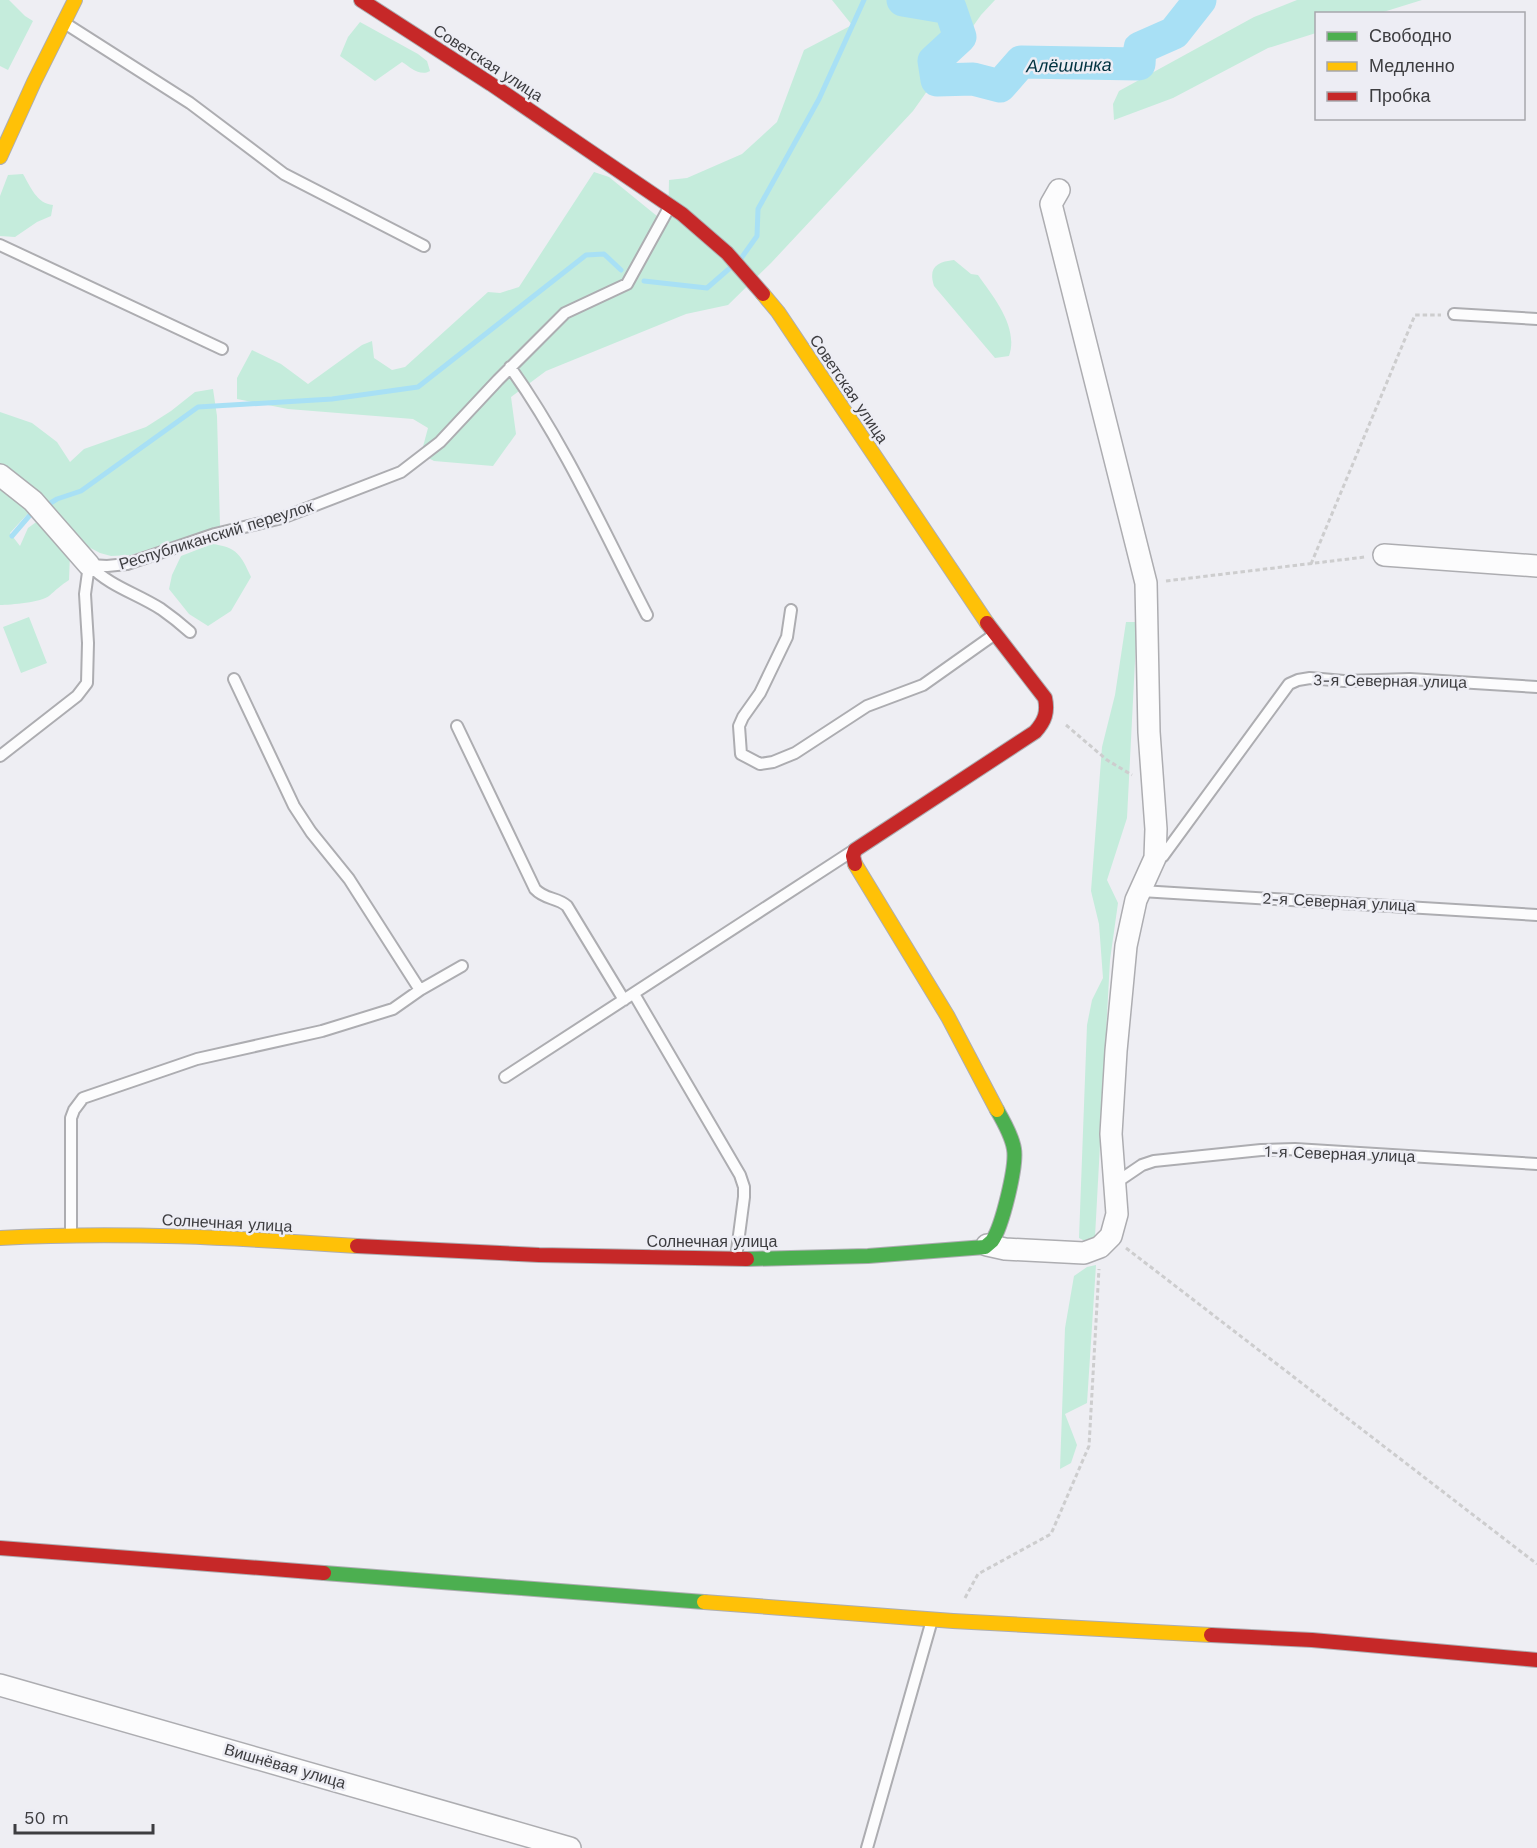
<svg xmlns="http://www.w3.org/2000/svg" width="1537" height="1848" viewBox="0 0 1537 1848" font-family="'Work Sans',sans-serif">
<style>
.green{fill:#c5ecdc}
.lines{fill:none;stroke-linecap:round;stroke-linejoin:round}
.stream{stroke:#a8e0f5;stroke-width:5}
.river{stroke:#a8e0f5;stroke-width:33}
.lane-casing{stroke:#adadb1;stroke-width:14}
.street-casing{stroke:#adadb1;stroke-width:24}
.fast-casing{stroke:#adadb1;stroke-width:16}
.slow-casing{stroke:#adadb1;stroke-width:16}
.jam-casing{stroke:#adadb1;stroke-width:16}
.path{stroke:#cdcdce;stroke-width:3;stroke-dasharray:4.5 3;stroke-linecap:butt}
.lane{stroke:#fcfcfd;stroke-width:10}
.street{stroke:#fcfcfd;stroke-width:21}
.fast{stroke:#4caf50;stroke-width:14}
.slow{stroke:#ffc107;stroke-width:14}
.jam{stroke:#c62828;stroke-width:14}
.labels{text-anchor:middle;dominant-baseline:central;stroke-width:5;stroke-linejoin:round;paint-order:stroke}
.street-label{font-size:16px;fill:#3d3d40;stroke:#ededf4}
.water-label{font-size:18px;font-style:italic;fill:#003240;stroke:#ededf4}
</style>
<rect width="100%" height="100%" fill="#eeeef3"/>
<!-- green -->
<path class="green" d="M 0,0 L 9,0 L 25,16 L 33,21 L 8,70 L 0,66 Z
M 832,0 L 995,0 L 981,15 L 913,111 L 771,263 L 728,305 L 686,314 L 546,371 L 511,397 L 516,434 L 493,466 L 434,461 L 421,454 L 428,428 L 413,419 L 288,409 L 237,399 L 237,378 L 252,350 L 281,364 L 308,384 L 362,345 L 372,341 L 374,358 L 392,370 L 405,367 L 488,292 L 500,293 L 519,287 L 594,172 L 609,177 L 668,225 L 669,180 L 687,178 L 742,154 L 777,122 L 804,50 L 852,25 Z
M 1297,0 L 1422,0 L 1380,13 L 1316,14 L 1316,33 L 1268,48 L 1173,98 L 1114,120 L 1113,104 L 1119,91 L 1254,17 Z
M 360,22 L 418,54 L 427,61 L 430,71 C 420,77 410,67 402,62 L 375,81 L 340,56 L 348,37 Z
M 23,174 C 30,186 37,204 53,205 L 51,216 L 37,222 L 15,237 L 0,236 L 0,196 L 8,175 Z
M 954,260 L 971,274 L 978,275 C 994,298 1019,327 1009,356 L 995,358 L 934,286 C 928,267 937,262 954,260 Z
M 213,389 L 217,416 L 220,526 L 131,555 L 111,556 L 100,553 L 81,543 L 0,468 L 0,412 L 32,423 L 57,442 L 70,462 L 84,449 L 146,427 L 171,411 L 195,392 Z
M 0,486 L 31,510 L 10,533 L 20,546 L 28,528 L 39,520 L 70,554 L 69,580 C 61,585 56,590 49,596 C 42,602 11,605 0,605 Z
M 212,544 C 237,547 241,555 251,577 L 231,611 L 208,626 L 189,614 L 169,589 L 172,575 L 181,556 Z
M 29,617 L 47,663 L 21,673 L 3,627 Z
M 1126,622 L 1137,622 L 1127,818 L 1107,880 L 1118,903 L 1110,960 L 1095,1237 L 1085,1241 L 1079,1238 L 1087,1025 L 1092,1000 L 1103,978 L 1099,924 L 1091,891 L 1102,747 L 1115,695 Z
M 1096,1265 L 1087,1403 L 1065,1414 L 1077,1445 L 1071,1463 L 1060,1469 L 1065,1328 L 1074,1276 L 1087,1267 Z"/>
<g class="lines">
<!-- stream -->
<path class="stream" d="M 742,257 L 757,236 L 758,209 L 819,99 L 864,0
M 644,281 L 707,288 L 730,268
M 44,507 L 57,499 L 81,491 L 198,407 L 332,399 L 418,387 L 586,255 L 604,254 L 621,270
M 12,536 L 30,515 L 36,512"/>
<!-- river -->
<path class="river" d="M 903,0 L 950,8 L 960,37 L 934,61 L 937,80 L 973,79 L 1000,86 L 1021,62 L 1139,64 L 1140,48 L 1174,33 L 1200,0"/>
<defs>
<path id="lane" d="M 63,22 L 190,103 L 284,174 L 424,246
M 0,245 L 222,349
M 1454,314 L 1537,319
M 510,367 C 565,444 604,532 647,615
M 89,565 L 107,566 L 127,564 L 215,534 L 282,518 L 401,472 L 440,442 L 498,380 L 565,313 L 627,284 L 670,206
M 89,565 C 111,587 136,593 161,609 C 171,616 181,624 190,632
M 791,610 L 787,637 L 760,693 L 743,717 L 739,726 L 741,754 L 760,764 L 773,762 L 795,753 L 867,706 L 923,685 L 995,634
M 234,679 L 294,806 L 311,832 L 349,879 L 420,990
M 457,726 L 535,889 C 545,900 557,897 567,906 L 624,1000
M 0,756 L 77,696 L 87,683 L 88,643 L 85,594 L 89,565
M 1157,861 L 1163,856 L 1289,684 L 1298,680 L 1310,678 L 1344,681 L 1410,679 L 1537,687
M 1141,891 L 1537,915
M 634,994 L 740,1175 L 744,1187 L 744,1197 L 736,1258
M 505,1077 L 851,852
M 1114,1184 L 1142,1165 L 1154,1161 L 1261,1150 L 1295,1149 L 1537,1164
M 71,1234 L 71,1118 L 74,1110 L 83,1098 L 197,1059 L 322,1031 L 393,1009 L 420,990 L 462,966
M 867,1848 L 932,1620"/>
<path id="street" d="M 0,475 L 33,501 L 89,565
M 1384,555 L 1537,566
M 987,1245 L 1005,1249 L 1084,1253 L 1100,1247 L 1111,1236 L 1117,1214 L 1111,1134 L 1116,1051 L 1126,946 L 1136,900 L 1155,858 L 1156,829 L 1149,732 L 1146,583 L 1051,204 L 1059,190
M 0,1685 L 570,1848"/>
<path id="fast" d="M 747,1259 L 868,1256 L 985,1247 C 985,1247 992,1241 992,1241 C 1002,1227 1017,1166 1014,1149 C 1012,1136 1004,1122 997,1110
M 324,1573 L 704,1602"/>
<path id="slow" d="M 0,157 L 34,82 L 75,0
M 763,294 L 778,312 L 987,623
M 855,864 L 948,1017 L 997,1110
M 0,1238 C 120,1231 238,1238 357,1246
M 704,1602 L 953,1621 L 1211,1635"/>
<path id="jam" d="M 361,0 L 491,84 L 682,214 L 727,253 L 763,294
M 855,864 L 853,856 L 855,850 L 1035,732 C 1045,721 1048,712 1045,698 L 987,623
M 357,1246 L 539,1255 L 747,1259
M 0,1548 L 324,1573
M 1211,1635 L 1312,1640 L 1537,1660"/>
</defs>
<!-- lane casing -->
<use href="#lane" class="lane-casing"/>
<!-- street casing -->
<use href="#street" class="street-casing"/>
<!-- fast casing -->
<use href="#fast" class="fast-casing"/>
<!-- slow casing -->
<use href="#slow" class="slow-casing"/>
<!-- jam casing -->
<use href="#jam" class="jam-casing"/>
<!-- path -->
<path class="path" d="M 1311,564 L 1415,315 L 1441,315
M 1166,581 L 1365,557
M 1066,725 L 1107,760 L 1132,775
M 1126,1248 L 1537,1564
M 965,1598 L 978,1574 L 1051,1534 L 1089,1446 L 1099,1269"/>
<!-- lane -->
<use href="#lane" class="lane"/>
<!-- street -->
<use href="#street" class="street"/>
<!-- fast -->
<use href="#fast" class="fast"/>
<!-- slow -->
<use href="#slow" class="slow"/>
<!-- jam -->
<use href="#jam" class="jam"/>
</g>
<g class="labels">
<!-- street labels -->
<g class="street-label">
<text transform="translate(488 63) rotate(33)">Советская улица</text>
<text transform="translate(849 389) rotate(56)">Советская улица</text>
<text transform="translate(216 535) rotate(-17)">Республиканский переулок</text>
<text transform="translate(1390 681) rotate(1)">3-я Северная улица</text>
<text transform="translate(1339 902) rotate(3)">2-я Северная улица</text>
<text transform="translate(1340 1154) rotate(2)">1-я Северная улица</text>
<text transform="translate(227 1223) rotate(3)">Солнечная улица</text>
<text x="712" y="1241">Солнечная улица</text>
<text transform="translate(285 1766) rotate(16)">Вишнёвая улица</text>
</g>
<!-- water labels -->
<g class="water-label">
<text transform="translate(1069 65) rotate(-1)">Алёшинка</text>
</g>
</g>
<!-- legend -->
<rect x="1315" y="12" width="210" height="108" fill="#ededf4" stroke="#a7a7ac" stroke-width="1.5"/>
<rect x="1327" y="32" width="30" height="9" fill="#4caf50" stroke="#a7a7ac" stroke-width="1.5"/>
<text x="1369" y="42" font-size="18" fill="#3d3d40">Свободно</text>
<rect x="1327" y="62" width="30" height="9" fill="#ffc107" stroke="#a7a7ac" stroke-width="1.5"/>
<text x="1369" y="72" font-size="18" fill="#3d3d40">Медленно</text>
<rect x="1327" y="92" width="30" height="9" fill="#c62828" stroke="#a7a7ac" stroke-width="1.5"/>
<text x="1369" y="102" font-size="18" fill="#3d3d40">Пробка</text>
<!-- scale -->
<path d="M15 1824v9h138v-9" fill="none" stroke="#3d3d40" stroke-width="3"/>
<text x="24" y="1824" font-size="18" fill="#3d3d40" stroke="#ededf4" stroke-width="4.5" paint-order="stroke">50 m</text>
</svg>
